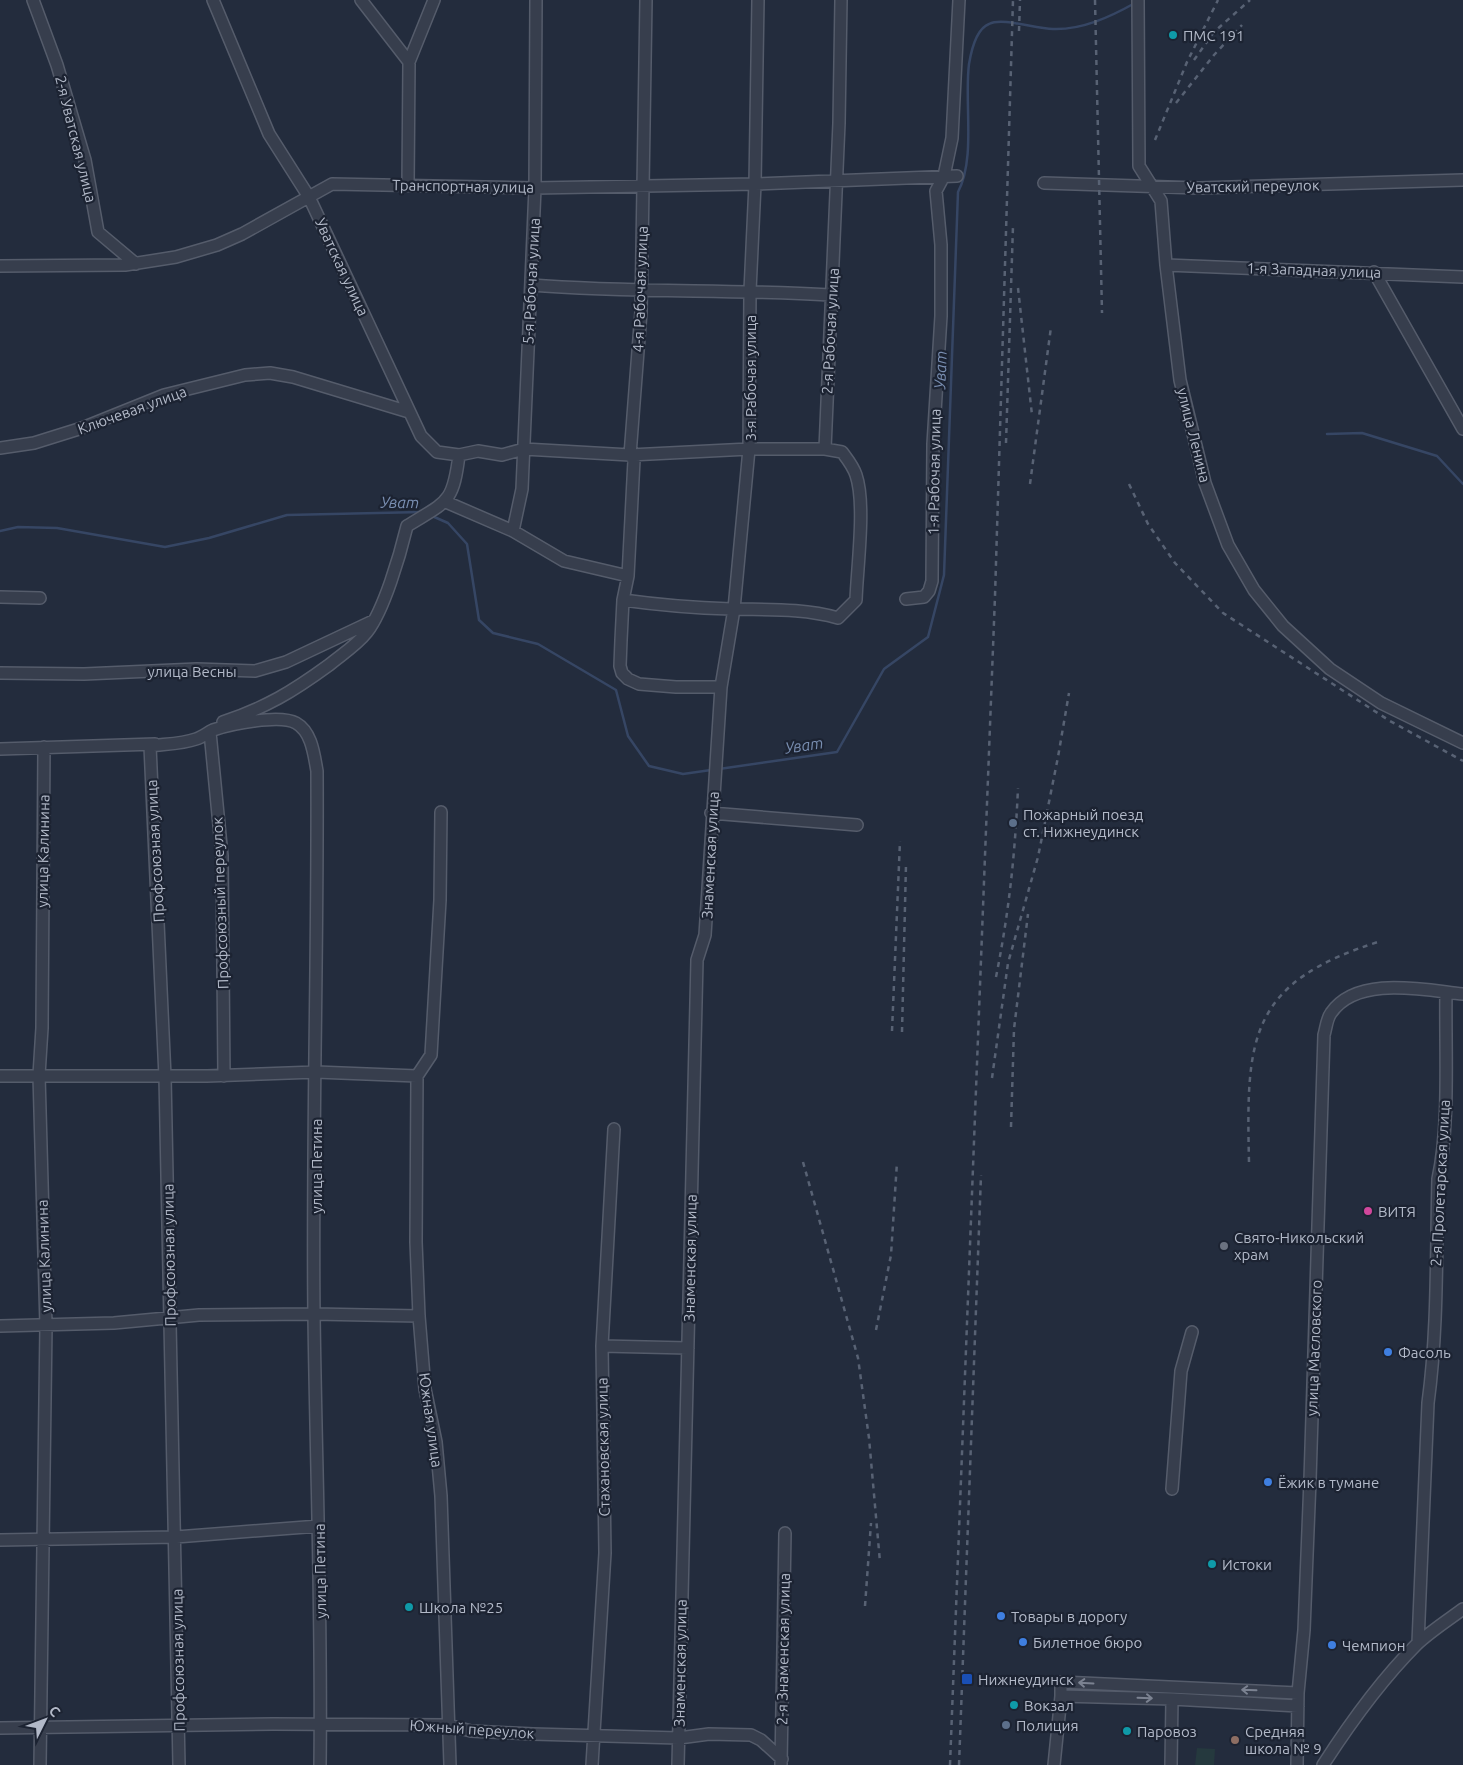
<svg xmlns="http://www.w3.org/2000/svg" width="1463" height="1765" viewBox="0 0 1463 1765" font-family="Ubuntu,sans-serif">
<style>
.green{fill:#25393e}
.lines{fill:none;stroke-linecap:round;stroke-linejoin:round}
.stream{stroke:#364664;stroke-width:2.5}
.minor-casing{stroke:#555c6b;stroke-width:14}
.minor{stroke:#373e4d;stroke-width:11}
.rail{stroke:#586274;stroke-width:2.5;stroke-dasharray:5 5;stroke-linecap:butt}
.oneway{stroke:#7b8291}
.culture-dot{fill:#0f9aa8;stroke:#1c2332;stroke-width:2}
.service-dot{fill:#5c6f8a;stroke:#1c2332;stroke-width:2}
.hotel-dot{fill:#d1479c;stroke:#1c2332;stroke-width:2}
.worship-dot{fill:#6b7280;stroke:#1c2332;stroke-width:2}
.shop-dot{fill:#3f7fe0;stroke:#1c2332;stroke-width:2}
.transit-dot{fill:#1a4fb4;stroke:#1c2332;stroke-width:2}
.education-dot{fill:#8d6e63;stroke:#1c2332;stroke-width:2}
.labels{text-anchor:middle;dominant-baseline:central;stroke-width:4.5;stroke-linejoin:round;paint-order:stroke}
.poi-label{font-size:15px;fill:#b2b9c8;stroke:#1c2332;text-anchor:start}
.street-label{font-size:15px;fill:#b2b9c8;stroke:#1c2332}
.water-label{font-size:16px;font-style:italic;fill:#798eb1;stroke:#1c2332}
</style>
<rect width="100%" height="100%" fill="#232c3d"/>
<!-- green -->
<path class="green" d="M 1197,1748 L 1215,1749 L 1214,1765 L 1195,1765 Z"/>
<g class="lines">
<!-- stream -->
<path class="stream" d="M 1327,434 L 1362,433 L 1437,456 L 1463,484
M 432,516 L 448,523 L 467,544 L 479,620 L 493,633 L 538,644 L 616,690 L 628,736 L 649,766 L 683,774 L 711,770
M 0,531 L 18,527 L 57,528 L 165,547 L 209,538 L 287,515 L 422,512
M 719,769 L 837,752 L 884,669 L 928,637 L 944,575 L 958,192 C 976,158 964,102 969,64 C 971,52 976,29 989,24 C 1003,17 1035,29 1053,29 C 1082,30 1110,17 1135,3"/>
<defs>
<path id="minor" d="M 33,0 L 57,65 L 85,160 L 98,232 L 136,264
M 213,0 L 269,134 L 309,197 L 421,436 L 437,452 L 459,455 L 478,451 L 502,455 L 524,449 L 630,455 L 749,449 L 825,449
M 361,0 L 409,62
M 646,0 L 641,312 L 630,455 L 634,460 L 628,576 L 623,600 L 621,640 L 620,666 L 622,673 L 628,679 L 639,684 L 676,687 L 721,687
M 1138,0 L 1139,166 L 1161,201 L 1166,265 L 1180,380 L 1205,483 L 1228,545 L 1254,590 L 1283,626 L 1330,669 L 1381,703 L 1463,743
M 1044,183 L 1199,188 L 1463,180
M 408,185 L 409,62 L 434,0
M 1166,265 L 1463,277
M 0,266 L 125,265 L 176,257 L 217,245 L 242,234 L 332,184 L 535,188 L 755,184 L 957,176
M 1374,272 L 1463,429
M 531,285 C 631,293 730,289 830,295
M 0,448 L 34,443 L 82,428 L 164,395 L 245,375 L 270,373 L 293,377 L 409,412
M 446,502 L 513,531 L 564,561 L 628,576
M 513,531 L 522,489 L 535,188 L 536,0
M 0,597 L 40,598
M 906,599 L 924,597 L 929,591 L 932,581 L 933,444 L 941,316 L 941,245 L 936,191 L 944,176 L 952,138 L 959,0
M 623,600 C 659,605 695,608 731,609 C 767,610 803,608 838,618 L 856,600 C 857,568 866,504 856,475 C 853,466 848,460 842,452 L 825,449 L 839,123 L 841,0
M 0,673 L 84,674 L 197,669 L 255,671 L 286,662 L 373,621
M 223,722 C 267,707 292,692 329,665 C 341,655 357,645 367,632 C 384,610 400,555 407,526 C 447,501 453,504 459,455
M 210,732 L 222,856 L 224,1076
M 150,746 C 165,744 182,744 196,739 C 202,737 207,733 213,730 C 231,724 280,714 296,723 C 312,732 314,755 317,771 C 318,953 312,1134 314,1316 C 316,1465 322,1615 320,1765
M 150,746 L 165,1077 L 179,1765
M 0,749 L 155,744
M 711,813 L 857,825
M 0,1076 L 207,1076 L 316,1072 L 417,1076
M 417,1076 L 416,1242 L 419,1316 L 425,1389 L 436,1442 L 441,1496 L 450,1765
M 417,1076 L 431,1055 L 440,900 L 441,812
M 0,1326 L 114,1323 L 199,1315 L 314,1314 L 419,1316
M 602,1346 L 688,1348
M 1172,1489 L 1181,1371 L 1192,1332
M 0,1540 L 176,1537 L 319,1526
M 1418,1643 L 1428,1403 C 1438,1329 1436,1253 1438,1179 C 1450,1124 1445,1050 1446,992
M 1061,1696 L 1172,1699 L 1298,1706
M 0,1728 L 273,1724 L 448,1725 L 471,1731 L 533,1734 L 679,1738 L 709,1734 L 751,1735 L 761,1740 L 782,1759
M 781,1764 L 785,1533
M 40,1765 L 46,1326 L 39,1075 L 42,1028 L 44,747
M 592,1765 L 605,1553 L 602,1346 L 614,1129
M 678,1765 L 697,960 L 705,935 L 721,687 L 734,609 L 749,449 L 750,291 L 755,184 L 758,0
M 1054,1765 L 1061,1696 L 1061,1682 L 1298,1693
M 1171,1765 L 1172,1699
M 1297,1765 L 1298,1693 L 1304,1630 L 1310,1480 L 1324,1035 C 1326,1028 1327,1018 1331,1013 C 1357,975 1424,990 1463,994
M 1323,1765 C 1350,1723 1381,1680 1417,1644 C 1431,1631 1448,1620 1463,1609"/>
</defs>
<!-- minor casing -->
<use href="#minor" class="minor-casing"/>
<!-- minor -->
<use href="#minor" class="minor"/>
<!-- rail -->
<path class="rail" d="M 1095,0 L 1102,313
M 1019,31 L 1020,0
M 1194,60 L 1214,32 L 1250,0
M 1176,103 L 1214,55 L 1242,25
M 1155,140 L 1187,62 L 1218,0
M 1018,288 L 1032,415
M 1006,443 L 1013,226
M 1030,484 L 1051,327
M 1129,484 L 1148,524 L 1175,563 L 1223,613 L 1390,721 L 1463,761
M 996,977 C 1009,912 1015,855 1018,788
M 892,1031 L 900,841
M 902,1032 L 906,864
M 992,1078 L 1008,963 L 1038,857 L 1058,757 L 1069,693
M 1011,1127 L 1014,1029 L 1028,914
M 803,1162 L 858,1358 L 869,1438 L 880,1562
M 1249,1162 C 1246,1037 1249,982 1381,941
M 876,1330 L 891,1255 L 897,1162
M 865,1606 L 871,1523
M 950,1765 L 995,596 L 1013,0
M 959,1765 L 981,1175"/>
</g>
<!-- one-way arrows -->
<defs><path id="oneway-shaft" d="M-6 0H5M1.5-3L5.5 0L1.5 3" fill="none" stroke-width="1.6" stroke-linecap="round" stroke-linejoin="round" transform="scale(1.25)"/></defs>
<g class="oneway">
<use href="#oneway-shaft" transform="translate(1086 1683) rotate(-177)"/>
<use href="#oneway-shaft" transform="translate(1249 1690) rotate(-178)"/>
<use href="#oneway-shaft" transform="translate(1145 1698) rotate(2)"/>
</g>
<!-- markers -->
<g class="culture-dot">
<circle cx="1173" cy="35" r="5"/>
<circle cx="1212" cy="1564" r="5"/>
<circle cx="409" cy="1607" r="5"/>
<circle cx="1014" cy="1705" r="5"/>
<circle cx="1127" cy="1731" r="5"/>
</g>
<g class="service-dot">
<circle cx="1013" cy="823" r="5"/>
<circle cx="1006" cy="1725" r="5"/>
</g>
<circle class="hotel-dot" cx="1368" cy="1211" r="5"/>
<circle class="worship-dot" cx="1224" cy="1246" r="5"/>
<g class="shop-dot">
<circle cx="1388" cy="1352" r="5"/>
<circle cx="1268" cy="1482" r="5"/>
<circle cx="1001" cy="1616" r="5"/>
<circle cx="1023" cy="1642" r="5"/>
<circle cx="1332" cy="1645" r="5"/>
</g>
<rect class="transit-dot" x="961" y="1673" width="12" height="12" rx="2.5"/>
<circle class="education-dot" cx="1235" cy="1740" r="5"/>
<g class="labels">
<!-- poi labels -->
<g class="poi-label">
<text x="1183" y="35">ПМС 191</text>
<text x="1023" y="814">Пожарный поезд<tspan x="1023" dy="17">ст. Нижнеудинск</tspan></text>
<text x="1378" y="1211">ВИТЯ</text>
<text x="1234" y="1237">Свято-Никольский<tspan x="1234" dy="17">храм</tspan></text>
<text x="1398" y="1352">Фасоль</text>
<text x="1278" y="1482">Ёжик в тумане</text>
<text x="1222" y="1564">Истоки</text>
<text x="419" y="1607">Школа №25</text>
<text x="1011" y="1616">Товары в дорогу</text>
<text x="1033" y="1642">Билетное бюро</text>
<text x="1342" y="1645">Чемпион</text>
<text x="978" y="1679">Нижнеудинск</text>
<text x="1024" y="1705">Вокзал</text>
<text x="1016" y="1725">Полиция</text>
<text x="1137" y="1731">Паровоз</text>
<text x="1245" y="1731">Средняя<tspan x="1245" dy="17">школа № 9</tspan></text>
</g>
<!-- street labels -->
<g class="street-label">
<text transform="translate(76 139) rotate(76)">2-я Уватская улица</text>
<text transform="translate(463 186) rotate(1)">Транспортная улица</text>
<text transform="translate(1253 186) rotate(-1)">Уватский переулок</text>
<text transform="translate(342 267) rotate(65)">Уватская улица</text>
<text transform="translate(1314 270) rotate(2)">1-я Западная улица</text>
<text transform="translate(531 281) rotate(-87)">5-я Рабочая улица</text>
<text transform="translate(640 289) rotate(-88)">4-я Рабочая улица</text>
<text transform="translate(830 331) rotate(-87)">2-я Рабочая улица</text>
<text transform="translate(750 378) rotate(-90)">3-я Рабочая улица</text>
<text transform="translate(132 410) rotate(-20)">Ключевая улица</text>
<text transform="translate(1194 435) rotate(76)">улица Ленина</text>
<text transform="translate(934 472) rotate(-89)">1-я Рабочая улица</text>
<text x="192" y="671">улица Весны</text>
<text transform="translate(43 851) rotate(-89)">улица Калинина</text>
<text transform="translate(155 851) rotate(-93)">Профсоюзная улица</text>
<text transform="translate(710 855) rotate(-87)">Знаменская улица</text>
<text transform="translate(220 903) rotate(-92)">Профсоюзный переулок</text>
<text transform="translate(316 1166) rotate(-90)">улица Петина</text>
<text transform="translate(1440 1183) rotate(-87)">2-я Пролетарская улица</text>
<text transform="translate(169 1255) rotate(-91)">Профсоюзная улица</text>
<text transform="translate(44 1256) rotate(-92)">улица Калинина</text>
<text transform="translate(690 1258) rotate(-89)">Знаменская улица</text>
<text transform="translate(1314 1348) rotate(-88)">улица Масловского</text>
<text transform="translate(431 1420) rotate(82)">Южная улица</text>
<text transform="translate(603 1447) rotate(-91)">Стахановская улица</text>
<text transform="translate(320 1571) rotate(-91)">улица Петина</text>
<text transform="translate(783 1649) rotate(-89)">2-я Знаменская улица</text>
<text transform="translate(178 1660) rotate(-91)">Профсоюзная улица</text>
<text transform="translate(680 1663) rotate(-89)">Знаменская улица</text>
<text transform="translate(472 1729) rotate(4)">Южный переулок</text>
</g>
<!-- water labels -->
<g class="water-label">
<text transform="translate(940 370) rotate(-88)">Уват</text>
<text transform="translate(400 502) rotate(1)">Уват</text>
<text transform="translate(804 745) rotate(-8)">Уват</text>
</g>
</g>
<!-- north arrow -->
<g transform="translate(45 1720) rotate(48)" stroke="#1c2332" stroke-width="4" paint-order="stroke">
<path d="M0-4L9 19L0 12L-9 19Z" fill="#b2b9c8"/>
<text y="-8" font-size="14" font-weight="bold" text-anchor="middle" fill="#b2b9c8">С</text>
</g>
</svg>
